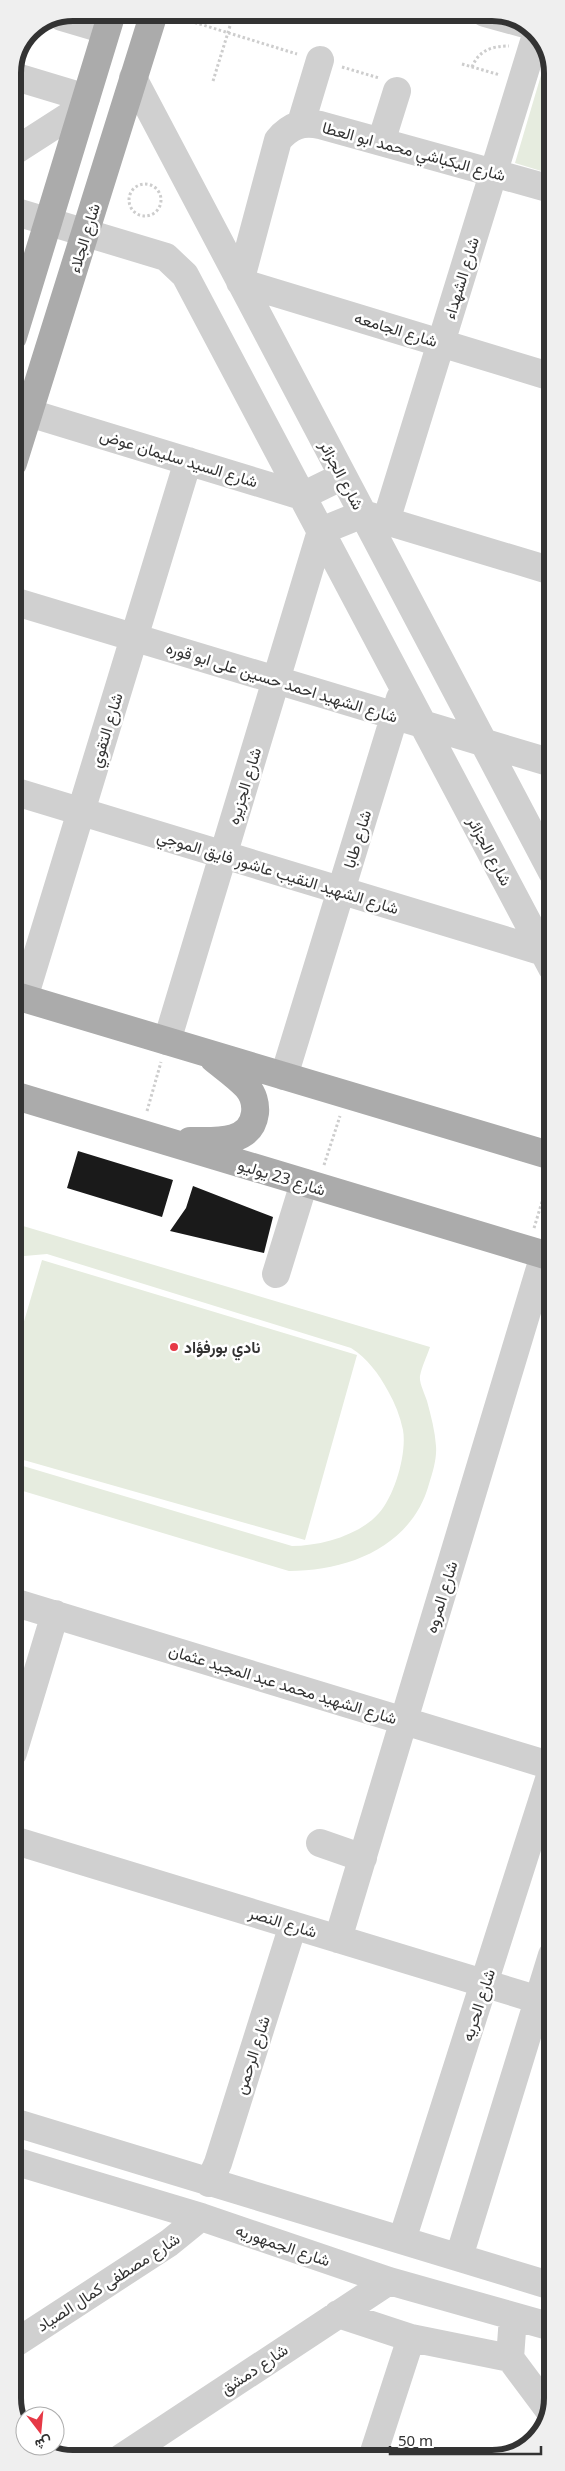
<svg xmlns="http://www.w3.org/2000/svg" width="565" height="2471" viewBox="0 0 565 2471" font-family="'Noto Sans',Vazirmatn,sans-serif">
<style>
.green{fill:#e6ecdf}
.building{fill:#1a1a1a}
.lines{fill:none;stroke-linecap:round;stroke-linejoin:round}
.path{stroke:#cdcdcd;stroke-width:3;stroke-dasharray:2.5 2.5;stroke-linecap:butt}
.minor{stroke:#d0d0d0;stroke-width:28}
.major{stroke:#ababab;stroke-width:28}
.poi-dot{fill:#e63946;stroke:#fff;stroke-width:2}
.labels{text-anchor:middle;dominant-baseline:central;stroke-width:5;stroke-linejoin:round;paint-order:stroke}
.street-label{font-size:16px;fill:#333;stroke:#fff}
.poi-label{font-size:16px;font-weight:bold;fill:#333;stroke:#fff;text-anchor:start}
.rim{fill:none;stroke:#333;stroke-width:6}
</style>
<rect width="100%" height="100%" fill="#fff"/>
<!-- green -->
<path class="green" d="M 547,55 L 551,62 L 551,174 L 515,163 Z
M 23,1226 L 430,1347 C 427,1356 422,1366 420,1376 C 419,1383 425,1394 427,1401 C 431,1416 435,1431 436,1446 C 437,1458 433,1472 429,1484 C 412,1546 349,1571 289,1571 L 13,1488 L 13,1463 L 292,1546 C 321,1546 360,1535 379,1513 C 395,1495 407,1453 403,1430 C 400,1416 395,1403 388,1391 C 379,1374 367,1358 351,1348 L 47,1254 L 13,1257 L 13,1228 Z
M 42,1260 L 357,1355 L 305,1540 L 13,1457 L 13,1359 Z"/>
<!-- building -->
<path class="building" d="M 78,1151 L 173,1180 L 162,1217 L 67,1188 Z
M 193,1186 L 273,1217 L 264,1253 L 170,1231 L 186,1208 Z"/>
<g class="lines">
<!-- path -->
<path class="path" d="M 190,21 L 297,54
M 462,64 L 500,75
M 342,67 L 379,78
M 472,67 C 479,50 492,46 509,46
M 213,81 L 234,13
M129 200a16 16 0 1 1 32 0a16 16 0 1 1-32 0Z
M 13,1032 L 17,1021
M 147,1111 L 161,1062
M 324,1165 L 340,1116
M 534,1228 L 549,1179"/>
<!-- minor -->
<path class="minor" d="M 485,13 L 525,24
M 62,17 L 106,30
M 13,76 L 86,98
M 133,78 L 552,872
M 301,123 L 320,60
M 381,142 L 397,91
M 13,152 L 83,107
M 551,189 L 320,125 C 302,121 290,126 278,140 L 240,282 L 552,377
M 13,211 L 166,257 L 185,275 L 552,968
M 13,408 L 302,496 L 343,476
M 386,521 L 536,35
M 13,601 L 552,763
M 13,791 L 544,952
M 24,998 L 188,461
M 167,1041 L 321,531 L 363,514 L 552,571
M 284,1076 L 400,698
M 276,1274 L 304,1183
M 13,1602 L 552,1766
M 13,1753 L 55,1614
M 13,1840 L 552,2004
M 320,1843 L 363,1858
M 338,1939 L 544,1255
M 13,2122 L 552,2286
M 14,2161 L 201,2217 L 389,2281 L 552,2327
M 209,2183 L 218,2163 L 293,1925
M 402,2240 L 552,1770
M 459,2257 L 552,1955
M 338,2314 L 411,2338 L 510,2358
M 513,2317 L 510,2358 L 548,2409
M 14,2344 L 169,2243 L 201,2217
M 121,2458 L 389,2281
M 372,2458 L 411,2338"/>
<!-- major -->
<path class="major" d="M 13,337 L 112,13
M 13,463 L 154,13
M 13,995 L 552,1156
M 13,1095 L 552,1257
M 190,1141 C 213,1141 251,1145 255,1113 C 256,1104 253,1094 247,1087 C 238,1077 225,1068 214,1059"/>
</g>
<!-- markers -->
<circle class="poi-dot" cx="174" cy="1347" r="5"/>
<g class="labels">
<!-- street labels -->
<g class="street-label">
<text transform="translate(414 151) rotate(15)">شارع البكباشي محمد ابو العطا</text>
<text transform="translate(84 238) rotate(-73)">شارع الجلاء</text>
<text transform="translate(461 278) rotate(-73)">شارع الشهداء</text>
<text transform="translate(396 329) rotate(17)">شارع الجامعه</text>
<text transform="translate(179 458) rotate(17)">شارع السيد سليمان عوض</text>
<text transform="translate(342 475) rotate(62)">شارع الجزائر</text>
<text transform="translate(282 682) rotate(17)">شارع الشهيد احمد حسين على ابو قوره</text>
<text transform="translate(106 730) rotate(-73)">شارع التقوي</text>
<text transform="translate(244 786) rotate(-73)">شارع الجزيره</text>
<text transform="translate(357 839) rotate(-73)">شارع طابا</text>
<text transform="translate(490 851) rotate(62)">شارع الجزائر</text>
<text transform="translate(278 872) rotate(17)">شارع الشهيد النقيب عاشور فايق الموجي</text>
<text transform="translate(282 1177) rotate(17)">شارع 23 يوليو</text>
<text transform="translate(441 1597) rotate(-73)">شارع المروه</text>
<text transform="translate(283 1684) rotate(17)">شارع الشهيد محمد عبد المجيد عثمان</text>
<text transform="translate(283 1922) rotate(17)">شارع النصر</text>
<text transform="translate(478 2005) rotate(-72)">شارع الحريه</text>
<text transform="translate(252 2055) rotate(-72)">شارع الرحمن</text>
<text transform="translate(283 2245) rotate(19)">شارع الجمهوريه</text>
<text transform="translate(108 2282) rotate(-33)">شارع مصطفى كمال الصياد</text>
<text transform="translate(254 2369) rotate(-34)">شارع دمشق</text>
</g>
<!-- poi labels -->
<g class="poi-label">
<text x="184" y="1347">نادي بورفؤاد</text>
</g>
</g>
<!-- crop -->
<path d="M0 0H565V2471H0ZM73 21H492A52 52 0 0 1 544 73V2398A52 52 0 0 1 492 2450H73A52 52 0 0 1 21 2398V73A52 52 0 0 1 73 21Z" fill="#efefef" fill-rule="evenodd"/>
<path class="rim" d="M73 21H492A52 52 0 0 1 544 73V2398A52 52 0 0 1 492 2450H73A52 52 0 0 1 21 2398V73A52 52 0 0 1 73 21Z"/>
<!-- north arrow -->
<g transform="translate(40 2431) rotate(164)"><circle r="24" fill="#ffffff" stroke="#adadad"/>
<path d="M0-4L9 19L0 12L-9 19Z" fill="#e63946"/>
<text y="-8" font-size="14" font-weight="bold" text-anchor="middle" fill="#333333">ش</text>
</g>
<!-- scale -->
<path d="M390 2446v8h151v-8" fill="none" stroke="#333333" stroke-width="2.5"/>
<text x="398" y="2446" font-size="15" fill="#333333" stroke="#ffffff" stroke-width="4" paint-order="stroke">50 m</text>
</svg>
